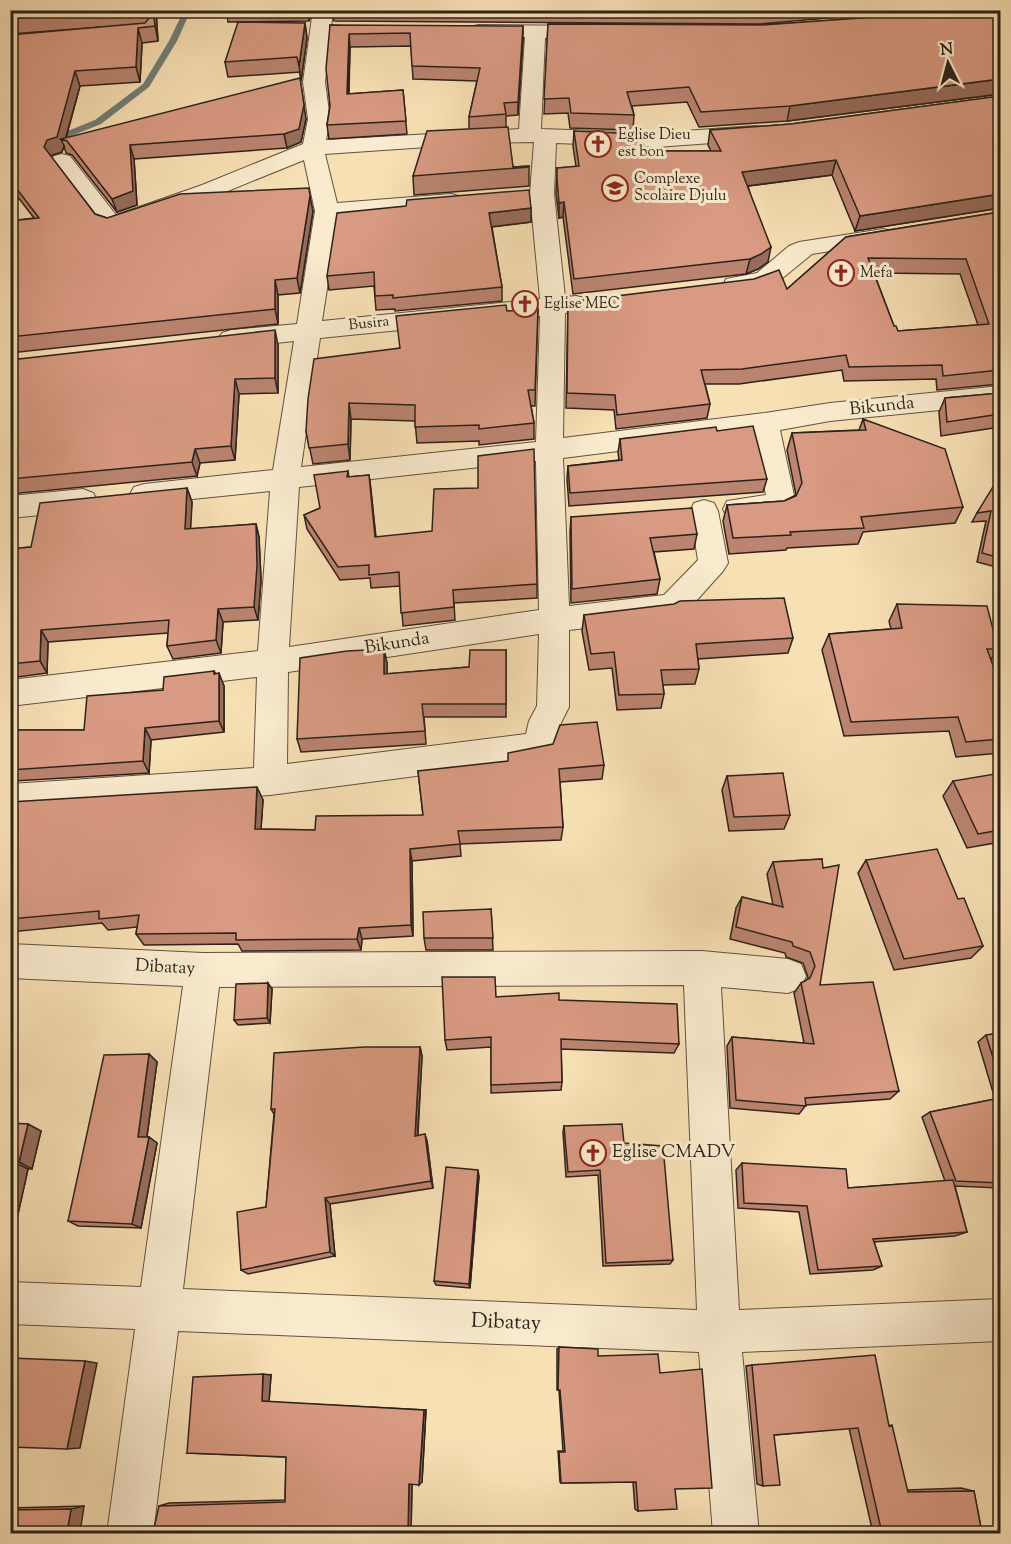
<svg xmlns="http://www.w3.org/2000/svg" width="1011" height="1544" viewBox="0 0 1011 1544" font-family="'Sorts Mill Goudy',serif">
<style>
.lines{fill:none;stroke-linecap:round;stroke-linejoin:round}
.stream{fill:#727e76;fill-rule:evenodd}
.street-casing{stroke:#605241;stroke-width:2}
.street{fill:#faebcf;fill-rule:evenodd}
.wall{fill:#ba8470;stroke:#2e221a;stroke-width:1.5;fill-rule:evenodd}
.shaded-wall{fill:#976c5b;stroke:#2e221a;stroke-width:1.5}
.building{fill:#d89a82;stroke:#2e221a;stroke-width:1.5;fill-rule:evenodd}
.labels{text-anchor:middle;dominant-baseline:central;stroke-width:6;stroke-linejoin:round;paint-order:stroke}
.far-poi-label{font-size:15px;fill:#2e221a;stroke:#faebcf;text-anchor:start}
.far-street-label{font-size:15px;fill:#2e221a;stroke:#faebcf}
.street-label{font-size:18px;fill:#2e221a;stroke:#faebcf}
.poi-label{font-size:18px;fill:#2e221a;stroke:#faebcf;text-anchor:start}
.near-street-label{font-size:21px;fill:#2e221a;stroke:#faebcf}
</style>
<rect width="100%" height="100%" fill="#f8e0b5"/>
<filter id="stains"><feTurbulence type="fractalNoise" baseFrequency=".00333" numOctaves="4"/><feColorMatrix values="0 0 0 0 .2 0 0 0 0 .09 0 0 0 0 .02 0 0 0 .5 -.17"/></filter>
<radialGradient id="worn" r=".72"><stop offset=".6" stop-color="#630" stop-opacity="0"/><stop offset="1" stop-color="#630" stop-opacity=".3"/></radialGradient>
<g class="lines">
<!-- stream -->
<path class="stream" d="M 184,10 L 191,10 L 177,41 L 149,87 L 101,124 L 56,142 L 50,142 L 50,138 L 95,120 L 143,84 L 169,41 Z"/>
<defs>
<path id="street" d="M 313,10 L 333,10 L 325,82 L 330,119 L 326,140 L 519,129 L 525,37 L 471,35 L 468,31 L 471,27 L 478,25 L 592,26 L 599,28 L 602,32 L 599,36 L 592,38 L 545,38 L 541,129 L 656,133 L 755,126 L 763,128 L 766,133 L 763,138 L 755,140 L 656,147 L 556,143 L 554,194 L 565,297 L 576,296 L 585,298 L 588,304 L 585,310 L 565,313 L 563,438 L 765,413 L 830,403 L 1000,386 L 1000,404 L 830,421 L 780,430 L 795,500 L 789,511 C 771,517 745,522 727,517 L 723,509 L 727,501 L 766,495 L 754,434 L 563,458 L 569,606 L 664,595 L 698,560 L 690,511 L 694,503 L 704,500 L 714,503 L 718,511 L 728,563 L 723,571 L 688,610 L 670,618 L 569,630 L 569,707 L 561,723 L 551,756 L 539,760 L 270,795 L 10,814 L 10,784 L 254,768 L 257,677 L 10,706 L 10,680 L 258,651 L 270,491 L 144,504 L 134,501 L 130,494 L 134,487 L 144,484 L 273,470 L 294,341 L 231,348 L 222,345 L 218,339 L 222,333 L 231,330 L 297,324 L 315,211 L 304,160 L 218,195 L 113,231 L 102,228 L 51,161 L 54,156 L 62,154 L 70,156 L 116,215 L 202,185 L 303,144 L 308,119 L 303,82 ZM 534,142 L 530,194 L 540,299 L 322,321 L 338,217 L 451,208 L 459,206 L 463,201 L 459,196 L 451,194 L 337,203 L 325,154 L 486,143 ZM 540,316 L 536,442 L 301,467 L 320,338 ZM 536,461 L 539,610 L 289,647 L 299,487 ZM 539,634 L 537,706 L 529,721 L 526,734 L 287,764 L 288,672 Z
M 883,229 L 891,231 L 895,236 L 891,241 L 812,254 L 774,285 L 735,293 L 726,291 L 723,285 L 726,279 L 757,273 L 789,246 L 799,242 Z
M 83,489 L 93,493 L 97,500 L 93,507 L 83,511 L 10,518 L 10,496 Z
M 10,944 L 203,953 L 702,951 L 788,959 L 801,964 L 806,976 L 801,988 L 788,993 L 721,987 L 739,1310 L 1000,1299 L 1000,1341 L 742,1352 L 759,1534 L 713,1534 L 699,1352 L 178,1331 L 153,1534 L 107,1534 L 135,1329 L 10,1324 L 10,1282 L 141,1287 L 183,986 L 10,978 ZM 684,985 L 697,1310 L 183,1289 L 219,987 Z"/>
</defs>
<!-- street casing -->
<use href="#street" class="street-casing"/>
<!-- street -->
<use href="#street" class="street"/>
</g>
<!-- wall -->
<path class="wall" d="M 10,10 L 156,10 L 158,41 L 142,43 L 140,82 L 80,86 L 66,138 L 306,119 L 301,142 L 287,148 L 134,159 L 137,205 L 117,212 L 72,155 L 66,153 L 64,146 L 62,152 L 52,155 L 51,157 L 95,214 L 107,218 L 313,211 L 300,293 L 278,295 L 278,324 L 10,353 L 10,221 L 34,218 L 10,187 L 10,35 L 102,27 L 10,34 Z
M 226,10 L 312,10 L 309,21 L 228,22 Z
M 332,10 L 922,10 L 760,24 L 334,21 Z
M 1000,10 L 1000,94 L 787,121 L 699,127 L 687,102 L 632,106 L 634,115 L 633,130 L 570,128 L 568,113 L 544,114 L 548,24 L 763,25 L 945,12 Z
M 305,23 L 307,38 L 301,81 L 300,72 L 228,77 L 225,62 Z
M 330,25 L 523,39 L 518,115 L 506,116 L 506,127 L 513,167 L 529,166 L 529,186 L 414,195 L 413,176 L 469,129 L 469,117 L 477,81 L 413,79 L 411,46 L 350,47 L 349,94 L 403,90 L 407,134 L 329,139 L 327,125 L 330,106 Z
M 1000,96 L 1000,208 L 855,231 L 832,175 L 748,186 L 768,262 L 758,269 L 746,274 L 573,294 L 563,217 L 559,218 L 556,194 L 557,168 L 576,167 L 573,146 L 574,131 L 646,151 L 711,151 L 708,145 L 710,130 L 791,124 Z
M 531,208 L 531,222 L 492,227 L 502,287 L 502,301 L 395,311 L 395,309 L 376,310 L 374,286 L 329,290 L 327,276 Z
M 1000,212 L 1000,384 L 937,390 L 936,379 L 844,381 L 842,370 L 739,384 L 705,384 L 710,404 L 707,418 L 616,429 L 614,410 L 566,408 L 568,302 L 787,289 L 846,237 ZM 874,273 L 960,274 L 978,325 L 898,331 L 894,326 Z
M 538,309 L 535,406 L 531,406 L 534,423 L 534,439 L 479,445 L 479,441 L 417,443 L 415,421 L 351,419 L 350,460 L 313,464 L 306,431 L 399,348 L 507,311 Z
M 278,345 L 278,393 L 239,394 L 235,460 L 200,463 L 197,476 L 10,494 L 10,360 Z
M 1000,393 L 1000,427 L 941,436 L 939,412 L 945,398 Z
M 863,419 L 963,507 L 955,523 L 863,532 L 858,544 L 787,548 L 786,550 L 729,554 L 723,521 L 727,505 L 784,501 L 796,495 L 787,450 L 792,433 L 859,430 Z
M 717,431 L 767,479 L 763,492 L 569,506 L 567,479 L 568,466 L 619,460 L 618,452 L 620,439 Z
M 348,471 L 349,477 L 369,475 L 376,537 L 537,584 L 537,598 L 454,603 L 455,620 L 403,626 L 400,586 L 371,588 L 370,578 L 340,580 L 307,529 L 304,515 L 320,508 Z
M 1000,478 L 1000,568 L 977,562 L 986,521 L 972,522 L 977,513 Z
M 187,488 L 192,502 L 190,529 L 256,524 L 259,537 L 261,580 L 258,620 L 223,622 L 221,653 L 173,659 L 167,646 L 168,633 L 48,642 L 47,673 L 10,678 L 10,549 L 31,547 Z
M 571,517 L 697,534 L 694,549 L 654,552 L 660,579 L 657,594 L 571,603 L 570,532 Z
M 897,604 L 998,649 L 991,659 L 1000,685 L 1000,753 L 956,757 L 949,731 L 844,736 L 822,650 L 829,634 L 891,629 L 889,621 Z
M 584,615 L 793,638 L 788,653 L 698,659 L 699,669 L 695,684 L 663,685 L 664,694 L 661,708 L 617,710 L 612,668 L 589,670 L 582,631 Z
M 384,649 L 387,663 L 387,674 L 469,667 L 506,650 L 506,717 L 424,717 L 426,744 L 301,752 L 297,739 Z
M 214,671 L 224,686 L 224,732 L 151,740 L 149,773 L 14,781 L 12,778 L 10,778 L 10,730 L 84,730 L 163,690 Z
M 604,765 L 602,779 L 560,782 L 563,827 L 561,840 L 460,844 L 461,856 L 412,861 L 413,936 L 362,939 L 361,950 L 242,951 L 238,944 L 144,945 L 136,934 L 137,927 L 108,930 L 102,923 L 10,932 L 10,802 L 263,800 L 261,829 L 315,830 L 423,815 L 418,771 Z
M 727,776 L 790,815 L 784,829 L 729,831 L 722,790 Z
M 953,781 L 1000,784 L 1000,842 L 967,848 L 943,796 Z
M 822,859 L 820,985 L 899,1091 L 890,1099 L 806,1105 L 799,1114 L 730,1108 L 727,1046 L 732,1037 L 804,1043 L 794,993 L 801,983 L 807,980 L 808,977 L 803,963 L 786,957 L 785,953 L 730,939 L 736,908 L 742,897 L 773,905 L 767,874 L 773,862 Z
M 866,860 L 958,899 L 983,946 L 971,958 L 894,970 L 858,873 Z
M 491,909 L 493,950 L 426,950 L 424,938 Z
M 272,989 L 270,1023 L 238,1025 L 234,1020 Z
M 496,997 L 559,1000 L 679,1044 L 674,1053 L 561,1049 L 562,1082 L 561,1090 L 491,1093 L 491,1047 L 447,1050 L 445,1040 Z
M 1000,1033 L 1000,1188 L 955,1186 L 967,1232 L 955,1236 L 874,1242 L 882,1266 L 873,1270 L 810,1274 L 799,1212 L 738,1208 L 736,1170 L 742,1163 L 848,1188 L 945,1181 L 922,1117 L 930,1112 L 995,1099 L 978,1042 L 986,1035 Z
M 420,1047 L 422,1056 L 418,1135 L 427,1141 L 433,1188 L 330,1204 L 335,1256 L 248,1274 L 241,1270 L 266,1207 L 274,1114 L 271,1109 Z
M 149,1054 L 157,1062 L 147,1137 L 149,1137 L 157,1143 L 141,1228 L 78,1226 L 68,1221 Z
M 10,1123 L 41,1131 L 32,1169 L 28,1169 L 14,1232 L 10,1232 Z
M 564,1126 L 624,1143 L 673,1260 L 670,1264 L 603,1266 L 598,1175 L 566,1177 L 563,1132 Z
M 479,1176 L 470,1288 L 436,1285 L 434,1281 Z
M 559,1347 L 598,1356 L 675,1489 L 638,1511 L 635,1509 L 633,1482 L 561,1483 L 560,1482 L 558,1451 L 563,1451 L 559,1390 L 557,1390 L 557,1349 Z
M 752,1365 L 889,1425 L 907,1490 L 961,1488 L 974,1491 L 982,1533 L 873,1533 L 849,1428 L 774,1435 L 763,1486 L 757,1484 L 746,1366 Z
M 271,1375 L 269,1402 L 426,1410 L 422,1482 L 412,1484 L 411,1533 L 159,1506 L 169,1503 L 285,1500 L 286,1457 L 187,1453 Z
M 84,1506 L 10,1533 L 10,1508 Z
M 761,1528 L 782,1528 L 790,1531 L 790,1533 L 761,1533 Z"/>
<!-- shaded-wall -->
<path class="shaded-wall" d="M 153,10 L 156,10 L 158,41 L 155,26 Z
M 308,10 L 312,10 L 309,21 Z
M 305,23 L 307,38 L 301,81 L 299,66 Z
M 523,26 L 523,39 L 518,115 L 518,102 Z
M 138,28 L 142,43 L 140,82 L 136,67 Z
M 349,34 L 350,47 L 348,107 L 347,94 Z
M 75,71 L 80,86 L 65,140 L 61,139 L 64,146 L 62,152 L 52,155 L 49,162 L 44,147 Z
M 300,78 L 306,119 L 301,142 L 287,148 L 284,134 Z
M 1000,79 L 1000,94 L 787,121 L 790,106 Z
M 130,145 L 134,159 L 137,205 L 117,212 L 112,199 Z
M 836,160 L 832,175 L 740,187 L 742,172 Z
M 1000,194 L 1000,208 L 855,231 L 860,216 Z
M 310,196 L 313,211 L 300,293 L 297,278 Z
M 564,202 L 563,217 L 559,218 L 559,203 Z
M 531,208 L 531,222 L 490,227 L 489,213 Z
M 771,247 L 768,262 L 758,269 L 746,274 L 750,259 Z
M 275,280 L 278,295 L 278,324 L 275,309 Z
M 275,330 L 278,345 L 278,393 L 275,378 Z
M 235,379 L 239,394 L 235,460 L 231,446 Z
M 349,403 L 351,419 L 350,460 L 348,444 Z
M 195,449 L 200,463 L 197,476 L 192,462 Z
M 369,475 L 371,489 L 377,551 L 375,537 Z
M 187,488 L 192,502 L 190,543 L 185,529 Z
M 256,524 L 259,537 L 261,580 L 258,620 L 254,607 Z
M 218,609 L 223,622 L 221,653 L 216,640 Z
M 41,630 L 48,642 L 47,673 L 40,661 Z
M 384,649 L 387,663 L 387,688 L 384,674 Z
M 219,673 L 224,686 L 224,732 L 219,721 Z
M 145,728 L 151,740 L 149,773 L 143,761 Z
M 257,787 L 263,800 L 260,842 L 255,829 Z
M 410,849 L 412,861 L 413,936 L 411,925 Z
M 359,928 L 362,939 L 361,950 L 357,939 Z
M 268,983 L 272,989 L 270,1023 L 267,1018 Z
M 420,1047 L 422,1056 L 417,1143 L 415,1136 Z
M 149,1054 L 157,1062 L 146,1143 L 138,1137 Z
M 28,1124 L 41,1131 L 32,1169 L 19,1162 Z
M 425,1134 L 427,1141 L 433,1188 L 431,1181 Z
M 149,1137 L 157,1143 L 141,1228 L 132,1224 Z
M 14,1162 L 28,1169 L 14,1232 L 10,1231 L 10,1180 Z
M 478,1170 L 479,1176 L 470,1288 L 469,1284 Z
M 325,1198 L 330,1204 L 335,1256 L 330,1252 Z
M 85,1361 L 97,1363 L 80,1448 L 67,1449 Z
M 263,1374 L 271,1375 L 269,1402 L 262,1401 Z
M 424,1410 L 426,1410 L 422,1482 L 419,1485 Z
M 412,1482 L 411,1533 L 408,1533 L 409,1484 Z
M 84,1506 L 80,1533 L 67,1533 L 71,1509 Z"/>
<!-- building -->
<path class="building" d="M 10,10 L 117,10 L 10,19 Z
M 144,10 L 153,10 L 155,26 L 138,28 L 136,67 L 75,71 L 57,137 L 47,140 L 44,147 L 95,214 L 107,218 L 180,194 L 309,188 L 310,196 L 297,278 L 275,280 L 275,309 L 10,337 L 10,221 L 39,218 L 10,180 L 10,35 L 145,23 L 150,17 L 146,11 Z
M 956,10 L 1000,10 L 1000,79 L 790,106 L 701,112 L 689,87 L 627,92 L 634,115 L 571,113 L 569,98 L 544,99 L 548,24 L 763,25 L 945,12 Z
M 238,22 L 305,23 L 299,66 L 297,57 L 225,62 Z
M 330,25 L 523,26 L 518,102 L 504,103 L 506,114 L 469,117 L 480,68 L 412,66 L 410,33 L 349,34 L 347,94 L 403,90 L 406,121 L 327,125 L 330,106 L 326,69 Z
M 300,78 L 304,105 L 299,129 L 284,134 L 130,145 L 133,191 L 112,199 L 67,141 L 61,139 Z
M 1000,96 L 1000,194 L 860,216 L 836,160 L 742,172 L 771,247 L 761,254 L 750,259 L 574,279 L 564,202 L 559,203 L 557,179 L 557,168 L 579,166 L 574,131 L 640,134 L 646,151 L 721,151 L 710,130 L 791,124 Z
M 508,127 L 513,167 L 529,166 L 529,167 L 413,176 L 427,131 Z
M 529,190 L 531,208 L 489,213 L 502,287 L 393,298 L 393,295 L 375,296 L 374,272 L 327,276 L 337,213 L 406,206 L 407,200 Z
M 1000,212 L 1000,370 L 943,376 L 942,365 L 849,367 L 846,355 L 742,369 L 701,370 L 710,404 L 617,415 L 615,395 L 567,393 L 568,302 L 754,279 L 779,270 L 787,289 L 846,237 ZM 868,258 L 966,259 L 989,324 L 898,331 L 896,326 L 894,326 Z
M 506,305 L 507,311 L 538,309 L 535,390 L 528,390 L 534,423 L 479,429 L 479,425 L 415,427 L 415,405 L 349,403 L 348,444 L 309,448 L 306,431 L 308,399 L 314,359 L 400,348 L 396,316 Z
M 275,330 L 275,378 L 235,379 L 231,446 L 195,449 L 192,462 L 10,479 L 10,360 Z
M 1000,393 L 1000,414 L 947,422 L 945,398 Z
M 863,419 L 945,449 L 963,507 L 861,517 L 864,528 L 790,532 L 791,535 L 733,538 L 727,505 L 784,501 L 796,496 L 802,483 L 792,433 L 866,430 Z
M 753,426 L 767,479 L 570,493 L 568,466 L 622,460 L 620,439 L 716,427 L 717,431 Z
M 534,449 L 537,584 L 453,590 L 454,607 L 401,613 L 399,572 L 369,575 L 369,565 L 338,567 L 304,515 L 320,508 L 314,475 L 348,471 L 347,477 L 369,475 L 375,537 L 432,531 L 434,489 L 478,488 L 478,456 Z
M 999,477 L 1000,478 L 1000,558 L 982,553 L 991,511 L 977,513 Z
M 187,488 L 185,529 L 256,524 L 257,566 L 254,607 L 218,609 L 216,640 L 167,646 L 169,620 L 41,630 L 40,661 L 10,664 L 10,549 L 31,547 L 40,503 Z
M 692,508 L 697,534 L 650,538 L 660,579 L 572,589 L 571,517 Z
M 784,598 L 793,638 L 696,644 L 699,669 L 661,670 L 664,694 L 619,695 L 614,652 L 591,654 L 584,615 L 674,604 L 680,601 Z
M 897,604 L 987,606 L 998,649 L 987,649 L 1000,685 L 1000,739 L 966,742 L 958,717 L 851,722 L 829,634 L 902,628 Z
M 384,649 L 384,674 L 469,667 L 470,650 L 506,650 L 506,704 L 422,704 L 425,731 L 297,739 L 300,658 L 347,651 Z
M 214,671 L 214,674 L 219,673 L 219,721 L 145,728 L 143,761 L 10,770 L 10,730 L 84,730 L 87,696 L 163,690 L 164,677 Z
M 597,722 L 604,765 L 559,769 L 563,827 L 458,831 L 460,844 L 410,849 L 411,925 L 359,928 L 357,939 L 236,940 L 236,933 L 136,934 L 139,915 L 99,919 L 99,911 L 10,919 L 10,802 L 257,787 L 255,829 L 315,830 L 316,816 L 423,815 L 418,771 L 508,761 L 508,753 L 553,744 L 560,725 Z
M 783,773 L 790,815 L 734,817 L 727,776 Z
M 995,774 L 1000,784 L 1000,830 L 978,834 L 953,781 Z
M 937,849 L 958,899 L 964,898 L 983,946 L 904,959 L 866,860 Z
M 822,859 L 823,868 L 839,865 L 820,985 L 873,982 L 899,1091 L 805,1098 L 806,1106 L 736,1100 L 732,1037 L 814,1044 L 801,983 L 810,978 L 815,966 L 810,952 L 793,946 L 792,942 L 736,927 L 742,897 L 783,907 L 773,862 Z
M 491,909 L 493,938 L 424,938 L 423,912 Z
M 442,977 L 495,977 L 496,997 L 559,993 L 559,1000 L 677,1004 L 679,1044 L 561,1039 L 562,1082 L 491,1085 L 491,1037 L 445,1040 Z
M 268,983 L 267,1018 L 234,1020 L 236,984 Z
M 1000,1033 L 1000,1080 L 986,1035 Z
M 364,1047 L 420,1047 L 415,1136 L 425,1134 L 431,1181 L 325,1198 L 330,1252 L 241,1270 L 237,1212 L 266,1207 L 275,1109 L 271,1109 L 274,1053 Z
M 149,1054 L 138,1137 L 149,1137 L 132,1224 L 68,1221 L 104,1055 Z
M 1000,1098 L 1000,1183 L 956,1181 L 930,1112 Z
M 10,1123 L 28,1124 L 19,1162 L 14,1162 L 10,1180 Z
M 622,1124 L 624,1143 L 663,1146 L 673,1260 L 606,1263 L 600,1170 L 568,1172 L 564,1126 Z
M 742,1163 L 846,1169 L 848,1188 L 953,1180 L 967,1232 L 873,1239 L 882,1266 L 818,1270 L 807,1206 L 744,1203 Z
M 446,1167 L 478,1170 L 469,1284 L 434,1281 Z
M 559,1347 L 598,1349 L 598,1356 L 658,1354 L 660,1373 L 702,1369 L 712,1488 L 675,1489 L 677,1509 L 638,1511 L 636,1482 L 561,1483 L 559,1452 L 565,1452 L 560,1390 L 558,1390 Z
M 875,1355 L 889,1426 L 892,1425 L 908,1492 L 974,1491 L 982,1533 L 882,1533 L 858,1428 L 774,1435 L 780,1485 L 763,1486 L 752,1365 Z
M 10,1358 L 85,1361 L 67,1449 L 10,1447 Z
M 263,1374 L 262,1401 L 424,1410 L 419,1485 L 409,1484 L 408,1533 L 153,1533 L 159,1506 L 285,1502 L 286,1457 L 187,1453 L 193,1377 Z
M 71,1509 L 67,1533 L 10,1533 L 10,1510 Z
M 768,1531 L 790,1531 L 790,1533 L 768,1533 Z"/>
<!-- icons -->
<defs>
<symbol id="church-ring" viewBox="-11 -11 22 22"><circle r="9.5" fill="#faebcf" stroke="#8f2418" stroke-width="1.5"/><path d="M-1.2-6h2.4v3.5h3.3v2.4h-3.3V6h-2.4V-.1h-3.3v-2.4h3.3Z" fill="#8f2418"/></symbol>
<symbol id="school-ring" viewBox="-11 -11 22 22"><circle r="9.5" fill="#faebcf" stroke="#8f2418" stroke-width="1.5"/><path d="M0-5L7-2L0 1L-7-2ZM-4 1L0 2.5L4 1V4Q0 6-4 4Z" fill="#8f2418"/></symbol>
</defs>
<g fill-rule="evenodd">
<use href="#church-ring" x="583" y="129" width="30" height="30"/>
<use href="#school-ring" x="600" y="173" width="30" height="30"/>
<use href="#church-ring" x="826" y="258" width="30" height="30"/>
<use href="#church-ring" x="510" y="289" width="30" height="30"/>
<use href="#church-ring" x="578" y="1138" width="30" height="30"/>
</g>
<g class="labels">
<!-- far-poi labels -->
<g class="far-poi-label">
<text x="618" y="135">Eglise Dieu<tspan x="618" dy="17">est bon</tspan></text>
<text x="634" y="179">Complexe<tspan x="634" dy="17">Scolaire Djulu</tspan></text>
<text x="860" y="273">Mefa</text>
<text x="544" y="304">Eglise MEC</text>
</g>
<!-- far-street labels -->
<g class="far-street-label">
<text transform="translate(369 324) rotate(-6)">Busira</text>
</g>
<!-- street labels -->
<g class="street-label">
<text transform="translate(882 407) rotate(-6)">Bikunda</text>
<text transform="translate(397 644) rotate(-9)">Bikunda</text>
<text transform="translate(165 968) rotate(3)">Dibatay</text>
</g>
<!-- poi labels -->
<g class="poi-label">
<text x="612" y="1153">Eglise CMADV</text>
</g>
<!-- near-street labels -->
<g class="near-street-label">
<text transform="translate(506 1323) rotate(2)">Dibatay</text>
</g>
</g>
<!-- margin -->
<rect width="1011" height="1544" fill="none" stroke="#f8e0b5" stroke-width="36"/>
<rect x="12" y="12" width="987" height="1520" fill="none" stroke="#2e221a" stroke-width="3"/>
<rect x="18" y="18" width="975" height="1508" fill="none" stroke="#2e221a" stroke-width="1.5"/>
<!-- north arrow -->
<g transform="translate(948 63) rotate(354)" stroke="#faebcf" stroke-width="4.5" paint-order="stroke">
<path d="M0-4.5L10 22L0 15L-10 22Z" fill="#2e221a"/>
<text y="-9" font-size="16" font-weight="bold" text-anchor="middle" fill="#2e221a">N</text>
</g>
<rect width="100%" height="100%" filter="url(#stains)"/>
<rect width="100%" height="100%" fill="url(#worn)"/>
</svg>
